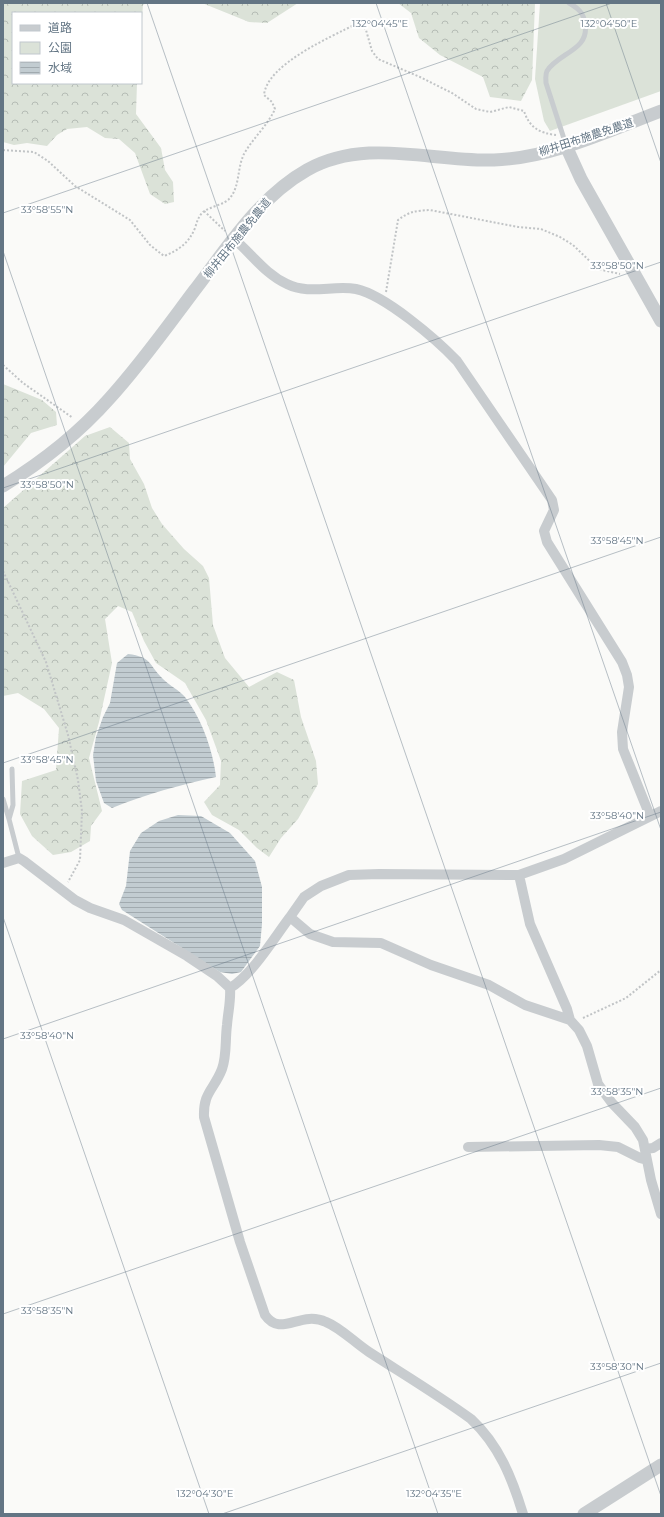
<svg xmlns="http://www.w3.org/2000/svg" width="664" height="1517" viewBox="0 0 664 1517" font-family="Montserrat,'Noto Sans JP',sans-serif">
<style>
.green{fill:#dbe2d8}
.forest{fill:url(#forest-crowns)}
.water{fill:url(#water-rules)}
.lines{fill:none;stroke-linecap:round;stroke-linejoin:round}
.path{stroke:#c1c4c6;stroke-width:2;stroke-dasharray:2 2;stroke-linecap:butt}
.service{stroke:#c8cccf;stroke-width:5}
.minor{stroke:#c8cccf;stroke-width:10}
.tertiary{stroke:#c8cccf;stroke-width:13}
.ticks{fill:none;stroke:#637584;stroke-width:1;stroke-opacity:0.45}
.labels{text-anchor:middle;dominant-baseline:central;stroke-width:4;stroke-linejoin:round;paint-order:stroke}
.street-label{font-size:11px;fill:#637584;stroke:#fff}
.ticks-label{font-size:10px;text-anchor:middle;fill:#637584;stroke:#fff;stroke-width:4;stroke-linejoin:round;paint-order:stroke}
</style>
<defs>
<pattern id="forest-crowns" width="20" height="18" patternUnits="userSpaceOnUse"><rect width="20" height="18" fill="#dbe2d8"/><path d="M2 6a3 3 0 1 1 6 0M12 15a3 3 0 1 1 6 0" fill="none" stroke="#b5bcb5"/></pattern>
<pattern id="water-rules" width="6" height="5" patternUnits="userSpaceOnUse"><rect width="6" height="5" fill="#c2ccd1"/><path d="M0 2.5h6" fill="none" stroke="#a1aaaf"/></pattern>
</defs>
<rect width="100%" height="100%" fill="#fafaf8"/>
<!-- green -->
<path class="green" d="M 540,3 L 661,3 L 661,91 L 550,131 L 544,121 L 535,79 Z"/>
<!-- forest -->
<path class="forest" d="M 3,3 L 146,3 L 143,5 L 141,31 L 141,13 L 13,13 L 13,83 L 137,83 L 136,114 L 161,148 L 165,170 L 173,182 L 174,202 L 165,204 L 150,194 L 135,153 L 119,139 L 105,138 L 87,127 L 67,129 L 57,135 L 47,146 L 27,143 L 14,145 L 3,142 Z
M 202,3 L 298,3 L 267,23 L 249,22 Z
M 398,3 L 535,3 L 532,80 L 521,101 L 490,97 L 483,77 L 440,55 L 419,38 L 411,13 Z
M 3,384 L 42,400 L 56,412 L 57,425 L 31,433 L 3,467 Z
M 110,427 L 129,443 L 130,459 L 144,484 L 152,508 L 162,524 L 184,549 L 203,566 L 209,578 L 213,625 L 225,658 L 249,687 L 277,672 L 294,680 L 301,717 L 316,761 L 318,784 L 298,819 L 281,838 L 269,857 L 257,848 L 239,830 L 212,815 L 204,802 L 220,785 L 221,761 L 206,720 L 185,683 L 156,663 L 144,641 L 132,612 L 118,606 L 105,619 L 112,663 L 99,722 L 89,758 L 102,811 L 91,826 L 90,841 L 71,852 L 53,855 L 32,836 L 20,814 L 22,781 L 56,770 L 59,728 L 44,709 L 18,693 L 3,696 L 3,508 L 85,436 Z"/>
<!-- water -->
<path class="water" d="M 128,654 C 152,657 148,664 163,679 C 170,686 179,690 185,697 C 202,719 213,751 216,777 C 180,785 146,794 112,808 L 104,803 L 96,781 L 93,755 L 96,737 L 103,717 L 110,703 L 117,663 Z
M 178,815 L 201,816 L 230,833 L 255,861 L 262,887 L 262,924 L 260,946 L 241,972 L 232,974 L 220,972 L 122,910 L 119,904 L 126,886 L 130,851 L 141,833 L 159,821 Z"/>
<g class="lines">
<!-- path -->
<path class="path" d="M 3,150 L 34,152 L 48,161 L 75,186 L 130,220 L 150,245 L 164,256 C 179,250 189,243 195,228 C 197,222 198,217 203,212 C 211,206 224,205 230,198 C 240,186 237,168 244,154 C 253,138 268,125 275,109 L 272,102 L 264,95 C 267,64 331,37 356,24 L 362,24 L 366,30 L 372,51 L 378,59 L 420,77 L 452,93 L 476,109 L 490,112 L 509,107 L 524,111 C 529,127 539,133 556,135
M 204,211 L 225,231
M 386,292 L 398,220 C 410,211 415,211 430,210 L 518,227 L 541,229 L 560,237 L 573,245 L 598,269 L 620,274
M 3,365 L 23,383 L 73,418
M 3,571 L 46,662 L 68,735 L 78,780 L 82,811 L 80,860 L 68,882
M 583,1018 L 626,998 L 661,970"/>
<!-- service -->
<path class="service" d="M 566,145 L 546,83 C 546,79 545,75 547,71 C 558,53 590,50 585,24 C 584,13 578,8 569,3
M 3,799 L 9,819 L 13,805 L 12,769
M 9,819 L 19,858"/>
<!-- minor -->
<path class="minor" d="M 234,239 C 252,254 265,274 287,284 C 309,295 333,285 356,289 C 385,295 437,340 457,361 L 552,500 L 554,510 L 544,531 L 547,542 L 622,662 L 627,675 L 629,687 L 622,732 L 623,749 L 650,816
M 3,863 L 19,858 L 24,861 L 75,900 L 90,908 L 124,920 L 187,956 L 217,976 L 230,988 C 231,1001 228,1012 227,1025 C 225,1040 227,1055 222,1069 C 214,1090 203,1092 204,1117 L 240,1242 L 265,1315 C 281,1338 300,1310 326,1322 C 341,1328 355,1343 369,1352 C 403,1374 438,1395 471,1419 C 499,1445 512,1478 523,1514
M 519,875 L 530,924 L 567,1009 L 570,1020
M 290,917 L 304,897 L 321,886 L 349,875 L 379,874 L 519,875 L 564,859 L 661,811
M 230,988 C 252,975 274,938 290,917 L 310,934 L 333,942 L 381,943 L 431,965 L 489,985 L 525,1005 L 570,1020 L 579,1030 L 587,1046 L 598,1084 L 612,1103 L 635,1127 L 643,1140 L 651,1180 L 661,1214
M 468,1147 L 599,1145 L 618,1147 L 640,1158 L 647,1160
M 645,1149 L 653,1148 L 661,1143"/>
<!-- tertiary -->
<path class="tertiary" d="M 566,146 L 581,179 L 661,321
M 3,486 C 42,462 78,434 109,399 C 140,365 167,327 194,291 C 227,248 259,197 307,170 C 366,137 431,162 494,160 C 552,158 608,131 661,111
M 584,1514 L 661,1465"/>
</g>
<!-- ticks -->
<path class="ticks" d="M 147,3 L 661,1496M 376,3 L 661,830M 606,3 L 661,163M 3,213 L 612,3M 3,251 L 438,1514M 3,488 L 661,262M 3,763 L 661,537M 3,917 L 209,1514M 3,1039 L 661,812M 3,1314 L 661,1088M 222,1514 L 661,1363"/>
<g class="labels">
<!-- street labels -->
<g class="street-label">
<text transform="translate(586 137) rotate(-18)">柳井田布施農免農道</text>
<text transform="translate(237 238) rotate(-51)">柳井田布施農免農道</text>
</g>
</g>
<g class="ticks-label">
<text x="609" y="27">132°04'50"E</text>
<text x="380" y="27">132°04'45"E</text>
<text x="47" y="213">33°58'55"N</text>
<text x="617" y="269">33°58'50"N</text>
<text x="47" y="488">33°58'50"N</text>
<text x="617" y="544">33°58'45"N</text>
<text x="47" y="763">33°58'45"N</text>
<text x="617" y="819">33°58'40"N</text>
<text x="47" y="1039">33°58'40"N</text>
<text x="617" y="1095">33°58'35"N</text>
<text x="47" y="1314">33°58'35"N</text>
<text x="617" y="1370">33°58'30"N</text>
<text x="205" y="1497">132°04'30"E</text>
<text x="434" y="1497">132°04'35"E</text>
</g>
<!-- border -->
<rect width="664" height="1517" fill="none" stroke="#637584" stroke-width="8"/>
<!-- legend -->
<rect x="12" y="12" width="130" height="72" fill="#ffffff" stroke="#c1c8ce"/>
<rect x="20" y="25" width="20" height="6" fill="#c8cccf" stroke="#c1c8ce"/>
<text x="48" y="32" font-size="12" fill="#637584">道路</text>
<rect x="20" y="42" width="20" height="12" fill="#dbe2d8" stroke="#c1c8ce"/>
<text x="48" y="52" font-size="12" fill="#637584">公園</text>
<rect x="20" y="62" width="20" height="12" fill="url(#water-rules)" stroke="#c1c8ce"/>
<text x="48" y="72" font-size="12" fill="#637584">水域</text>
</svg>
